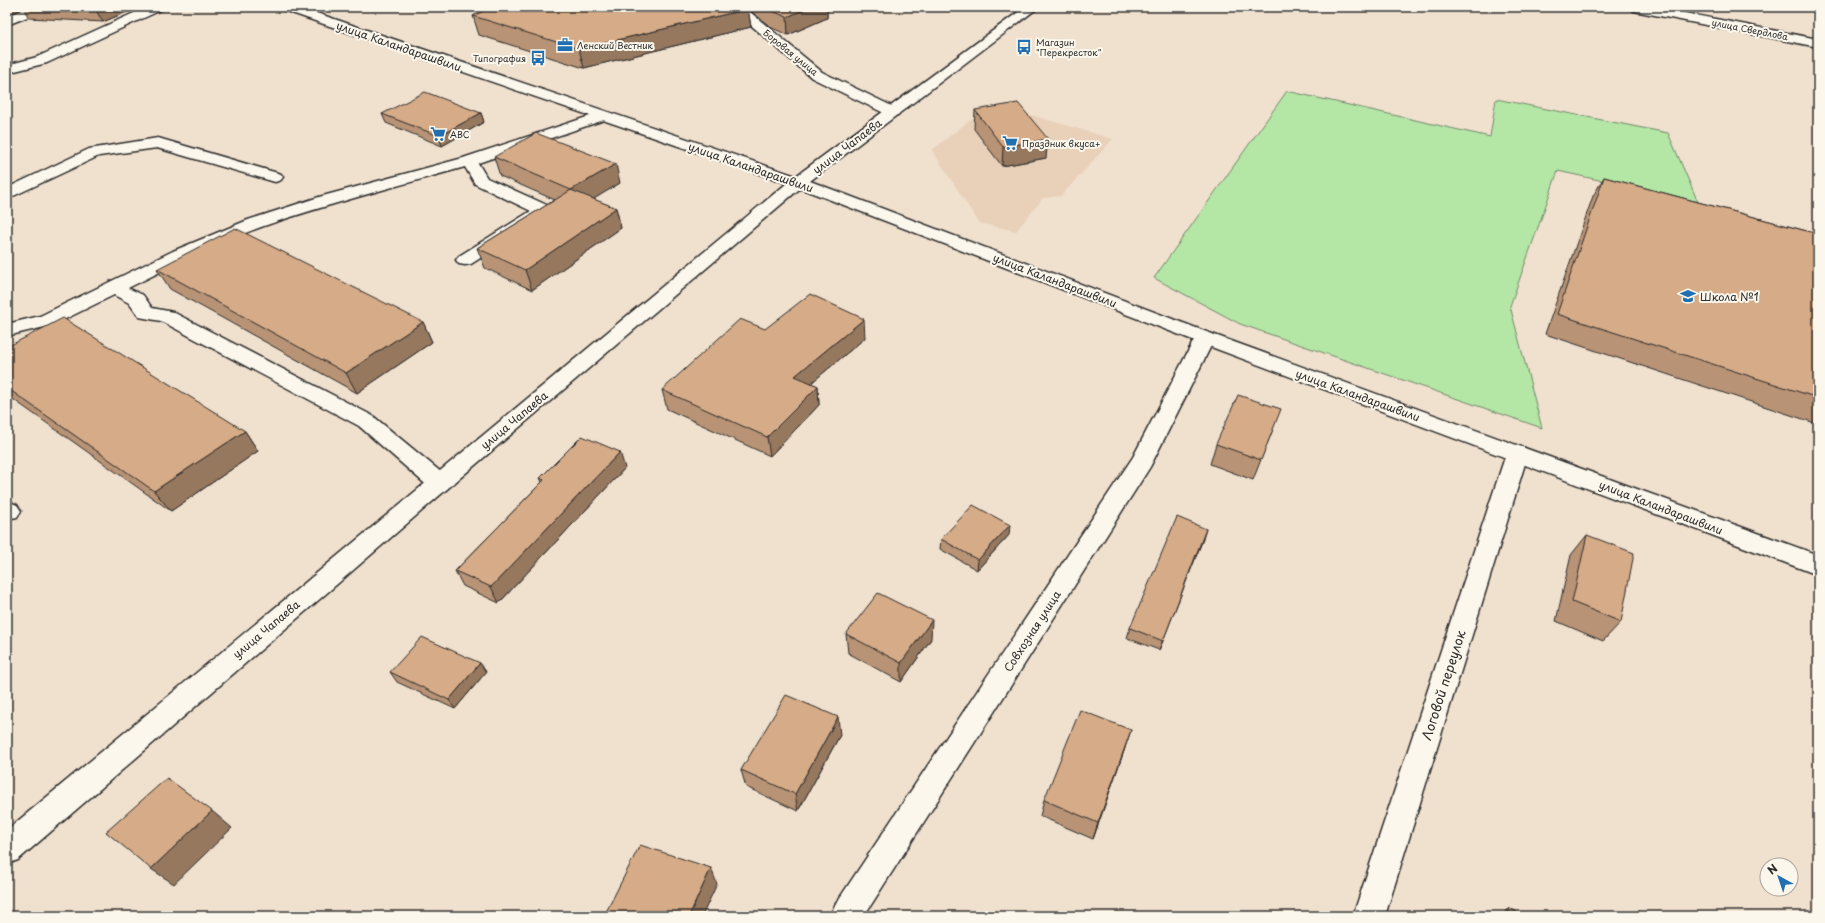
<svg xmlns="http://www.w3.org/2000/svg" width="1825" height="923" viewBox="0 0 1825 923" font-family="'Playpen Sans',sans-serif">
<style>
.built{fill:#e8d0b9}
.green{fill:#b4e6a6;stroke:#708868}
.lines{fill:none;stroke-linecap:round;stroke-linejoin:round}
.service-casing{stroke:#2b2b2b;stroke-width:3}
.minor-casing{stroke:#2b2b2b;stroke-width:3}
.secondary-casing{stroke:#2b2b2b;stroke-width:3}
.service{fill:#fbf7ec;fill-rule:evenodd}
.minor{fill:#fbf7ec;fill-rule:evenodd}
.secondary{fill:#fbf7ec;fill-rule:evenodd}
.wall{fill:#b89374;stroke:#2b2b2b}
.shaded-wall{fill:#96785e;stroke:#2b2b2b}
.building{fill:#d6ab87;stroke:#2b2b2b}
.labels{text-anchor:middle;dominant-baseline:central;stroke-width:4;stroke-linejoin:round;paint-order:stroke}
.far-street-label{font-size:9px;fill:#2b2b2b;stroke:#fbf7ec}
.far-poi-label{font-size:9px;fill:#2b2b2b;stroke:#fbf7ec;text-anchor:start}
.street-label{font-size:11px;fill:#2b2b2b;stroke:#fbf7ec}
.poi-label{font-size:11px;fill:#2b2b2b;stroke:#fbf7ec;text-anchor:start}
.near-street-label{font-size:13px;fill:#2b2b2b;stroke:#fbf7ec}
</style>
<rect width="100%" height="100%" fill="#f0e0ce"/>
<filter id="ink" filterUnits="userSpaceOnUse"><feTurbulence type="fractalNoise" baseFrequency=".025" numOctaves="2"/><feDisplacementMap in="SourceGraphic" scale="8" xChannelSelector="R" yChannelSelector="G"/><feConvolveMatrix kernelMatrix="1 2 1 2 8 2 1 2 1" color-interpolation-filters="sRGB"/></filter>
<g filter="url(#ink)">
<!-- built -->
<path class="built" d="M 1017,111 L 1113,139 L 1061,196 L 1043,198 L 1016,231 L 979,223 L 932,150 L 973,118 Z"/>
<!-- green -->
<path class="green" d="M 1287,91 L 1490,137 L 1496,99 L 1668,133 L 1698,202 L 1558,171 L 1510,306 L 1542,428 L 1240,324 L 1154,278 Z"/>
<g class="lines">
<defs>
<path id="service" d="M 147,7 L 163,7 L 161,10 L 47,63 L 7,73 L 7,65 L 37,57 Z
M 602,112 L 607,113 L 609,116 L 607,119 L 478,163 L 487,178 L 549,206 L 551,210 L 549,214 L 471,264 L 465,265 L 459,264 L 456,260 L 459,256 L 531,211 L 475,184 L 465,167 C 397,186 328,204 261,227 C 215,244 172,266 128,288 L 143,295 L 152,308 L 173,312 L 373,416 L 447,477 L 450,483 L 447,489 L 439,491 L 431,489 L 359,426 L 161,321 L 139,317 L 129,303 L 114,295 L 53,325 L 7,336 L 7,324 L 40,316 L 173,251 L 248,220 L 319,197 L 463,158 Z
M 158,138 L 281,174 L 283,177 L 281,180 L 275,182 L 157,148 L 99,156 L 7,199 L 7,188 L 89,149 Z
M 7,501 L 17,505 L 21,511 L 17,517 L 7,519 Z"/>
<path id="minor" d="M 30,7 L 47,7 L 45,10 L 7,25 L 7,16 Z
M 730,7 L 744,7 L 822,72 L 898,109 L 900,112 L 898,115 L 888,115 L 812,78 Z
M 1628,7 L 1654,7 L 1818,39 L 1818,47 L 1634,11 Z
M 798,177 L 804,179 L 806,182 L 804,185 L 447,489 L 18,860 L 7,864 L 7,830 L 792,179 Z
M 1205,332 L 1212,334 L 1215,338 L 1150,467 L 864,916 L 830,916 L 835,905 L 1133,457 L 1195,338 L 1198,334 Z
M 1517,446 L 1525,448 L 1528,454 L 1385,916 L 1353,916 L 1506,454 L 1509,448 Z"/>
<path id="secondary" d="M 281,7 L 299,7 L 796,176 L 1025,7 L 1039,7 L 810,181 L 1212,334 L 1818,555 L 1818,575 L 1198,342 L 792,185 L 283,10 Z"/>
</defs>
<!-- service casing -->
<use href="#service" class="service-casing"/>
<!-- minor casing -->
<use href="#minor" class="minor-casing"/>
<!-- secondary casing -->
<use href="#secondary" class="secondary-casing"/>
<!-- service -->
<use href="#service" class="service"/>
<!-- minor -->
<use href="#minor" class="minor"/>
<!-- secondary -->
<use href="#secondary" class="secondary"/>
</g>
<!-- wall -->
<path class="wall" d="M 7,7 L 138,7 L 103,22 L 29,18 L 23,8 L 7,16 Z
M 492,7 L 827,7 L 827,18 L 788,35 L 772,28 L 748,9 L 751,27 L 584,68 L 479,35 L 473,16 Z
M 975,110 L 1046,158 L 1002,166 L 974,129 Z
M 481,113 L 484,122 L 442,146 L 386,123 L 382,114 Z
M 494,157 L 620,183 L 593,199 L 616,208 L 621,228 L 532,290 L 485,268 L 477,248 L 555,200 L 500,176 Z
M 1604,177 L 1818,234 L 1818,424 L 1545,334 L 1593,196 Z
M 157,269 L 423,322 L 432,342 L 357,393 L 170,289 Z
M 765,329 L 865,338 L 811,383 L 818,386 L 819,405 L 770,456 L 667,409 L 662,390 Z
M 7,347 L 245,431 L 258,451 L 171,511 L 7,395 Z
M 1273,429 L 1253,480 L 1210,464 L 1216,444 Z
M 625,468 L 499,603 L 463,586 L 455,571 L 542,482 L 540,478 Z
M 1009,535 L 977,570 L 940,549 L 941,539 Z
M 1587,535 L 1621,622 L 1603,641 L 1556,621 L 1571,555 Z
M 1203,539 L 1159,650 L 1127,638 L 1130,628 Z
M 846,634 L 931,639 L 901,682 L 848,653 Z
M 480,663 L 486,672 L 455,709 L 397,682 L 390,672 Z
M 840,735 L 798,811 L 746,787 L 741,770 Z
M 1125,748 L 1093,839 L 1040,816 L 1044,800 Z
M 1510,908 L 1523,916 L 1500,916 Z"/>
<!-- shaded-wall -->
<path class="shaded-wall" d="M 7,7 L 22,7 L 23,8 L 7,16 Z
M 94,7 L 138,7 L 103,22 Z
M 810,7 L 827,7 L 827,18 L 788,35 L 787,17 Z
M 748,9 L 751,27 L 584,68 L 579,49 Z
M 481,113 L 484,122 L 442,146 L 439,136 Z
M 1048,139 L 1046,158 L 1002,166 L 1003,147 Z
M 616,164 L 620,183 L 576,210 L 571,190 Z
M 616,208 L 621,228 L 532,290 L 525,270 Z
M 864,319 L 865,338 L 797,395 L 795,376 Z
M 423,322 L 432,342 L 357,393 L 346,373 Z
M 818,386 L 819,405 L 770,456 L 767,437 Z
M 245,431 L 258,451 L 171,511 L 154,491 Z
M 620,452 L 625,468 L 499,603 L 491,587 Z
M 1010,525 L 1009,535 L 977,570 L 978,560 Z
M 1206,529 L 1203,539 L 1159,650 L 1163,641 Z
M 932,620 L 931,639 L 901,682 L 901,663 Z
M 480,663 L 486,672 L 455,709 L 449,700 Z
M 838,717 L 840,735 L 798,811 L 795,794 Z
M 1131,730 L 1125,748 L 1093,839 L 1098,823 Z
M 212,811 L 232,828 L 174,884 L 151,869 Z
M 711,868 L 717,884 L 702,916 L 689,916 Z"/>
<!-- building -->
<path class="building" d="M 492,7 L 747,7 L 748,9 L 579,49 L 473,16 Z
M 766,7 L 810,7 L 787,17 L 770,10 Z
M 425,92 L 481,113 L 439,136 L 382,114 Z
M 1018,103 L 1048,139 L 1003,147 L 975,110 Z
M 536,133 L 616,164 L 571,190 L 494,157 Z
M 1604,177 L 1818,234 L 1818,398 L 1557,314 Z
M 571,190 L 616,208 L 525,270 L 477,248 Z
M 235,228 L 423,322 L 346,373 L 157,269 Z
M 810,294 L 864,319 L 795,376 L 818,386 L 767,437 L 662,390 L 740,319 L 765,329 Z
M 63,318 L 245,431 L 154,491 L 7,388 L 7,347 Z
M 1238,395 L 1281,409 L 1261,460 L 1216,444 Z
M 582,436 L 620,452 L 491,587 L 455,571 L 544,480 L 540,478 Z
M 973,505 L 1010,525 L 978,560 L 941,539 Z
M 1177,517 L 1206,529 L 1163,641 L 1130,628 Z
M 1587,535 L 1634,553 L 1621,622 L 1572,602 Z
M 878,593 L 932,620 L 901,663 L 846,634 Z
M 422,637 L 480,663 L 449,700 L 390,672 Z
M 786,695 L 838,717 L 795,794 L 741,770 Z
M 1080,710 L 1131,730 L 1098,823 L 1044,800 Z
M 167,778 L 212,811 L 151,869 L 106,832 Z
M 640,845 L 711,868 L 689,916 L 604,916 Z
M 1510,908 L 1523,916 L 1507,916 Z"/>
</g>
<!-- icons -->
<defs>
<symbol id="office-bare" viewBox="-9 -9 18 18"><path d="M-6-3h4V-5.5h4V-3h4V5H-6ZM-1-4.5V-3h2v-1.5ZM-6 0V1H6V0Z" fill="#1f6fb2" stroke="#fbf7ec" stroke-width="2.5" paint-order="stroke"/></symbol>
<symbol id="bus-bare" viewBox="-9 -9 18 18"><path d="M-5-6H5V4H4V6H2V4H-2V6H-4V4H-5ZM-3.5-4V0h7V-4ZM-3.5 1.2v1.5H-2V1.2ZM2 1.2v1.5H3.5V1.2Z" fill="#1f6fb2" stroke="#fbf7ec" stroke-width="2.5" paint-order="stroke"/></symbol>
<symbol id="supermarket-bare" viewBox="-9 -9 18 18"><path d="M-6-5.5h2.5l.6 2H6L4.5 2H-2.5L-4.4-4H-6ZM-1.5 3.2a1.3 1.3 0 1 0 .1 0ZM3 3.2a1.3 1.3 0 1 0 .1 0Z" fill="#1f6fb2" stroke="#fbf7ec" stroke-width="2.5" paint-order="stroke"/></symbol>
<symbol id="school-bare" viewBox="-9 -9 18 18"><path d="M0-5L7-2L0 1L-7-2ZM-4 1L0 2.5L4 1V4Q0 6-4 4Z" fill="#1f6fb2" stroke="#fbf7ec" stroke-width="2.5" paint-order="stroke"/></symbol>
</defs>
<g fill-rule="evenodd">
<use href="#office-bare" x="554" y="34" width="22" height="22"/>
<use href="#bus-bare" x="1013" y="36" width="22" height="22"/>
<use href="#bus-bare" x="527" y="47" width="22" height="22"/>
<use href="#supermarket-bare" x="427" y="123" width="22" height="22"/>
<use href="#supermarket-bare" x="999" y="132" width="22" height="22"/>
<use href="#school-bare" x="1677" y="285" width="22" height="22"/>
</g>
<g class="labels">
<!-- far-street labels -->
<g class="far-street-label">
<text transform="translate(1750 29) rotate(11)">улица Свердлова</text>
<text transform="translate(791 52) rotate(39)">Боровая улица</text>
</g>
<!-- far-poi labels -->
<g class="far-poi-label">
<text x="1036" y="42">Магазин<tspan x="1036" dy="10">"Перекресток"</tspan></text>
<text x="577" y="45">Ленский Вестник</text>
<text x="526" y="58" text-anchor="end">Типография</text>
<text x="450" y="134">ABC</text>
<text x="1022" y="143">Праздник вкуса+</text>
</g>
<!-- street labels -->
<g class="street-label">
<text transform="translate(399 46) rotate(19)">улица Каландарашвили</text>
<text transform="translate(847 146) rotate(-37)">улица Чапаева</text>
<text transform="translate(751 167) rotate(19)">улица Каландарашвили</text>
<text transform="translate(1055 280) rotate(21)">улица Каландарашвили</text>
<text transform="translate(1358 395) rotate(20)">улица Каландарашвили</text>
<text transform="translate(514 420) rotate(-40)">улица Чапаева</text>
<text transform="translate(1661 507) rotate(21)">улица Каландарашвили</text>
<text transform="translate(266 629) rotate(-40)">улица Чапаева</text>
<text transform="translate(1032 631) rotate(-57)">Совхозная улица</text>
</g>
<!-- poi labels -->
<g class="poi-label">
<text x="1700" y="296">Школа №1</text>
</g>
<!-- near-street labels -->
<g class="near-street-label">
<text transform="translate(1443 685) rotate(-72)">Логовой переулок</text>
</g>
</g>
<!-- margin -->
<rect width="1825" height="923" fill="none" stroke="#fbf7ec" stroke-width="24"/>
<rect x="12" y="12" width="1801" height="899" fill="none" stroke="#2b2b2b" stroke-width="1.5" filter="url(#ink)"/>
<!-- north arrow -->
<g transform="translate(1779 877) rotate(320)"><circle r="19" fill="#fbf7ec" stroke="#a8a59f"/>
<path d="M0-3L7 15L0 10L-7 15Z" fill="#1f6fb2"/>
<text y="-6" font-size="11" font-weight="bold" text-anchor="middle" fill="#2b2b2b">N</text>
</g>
</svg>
